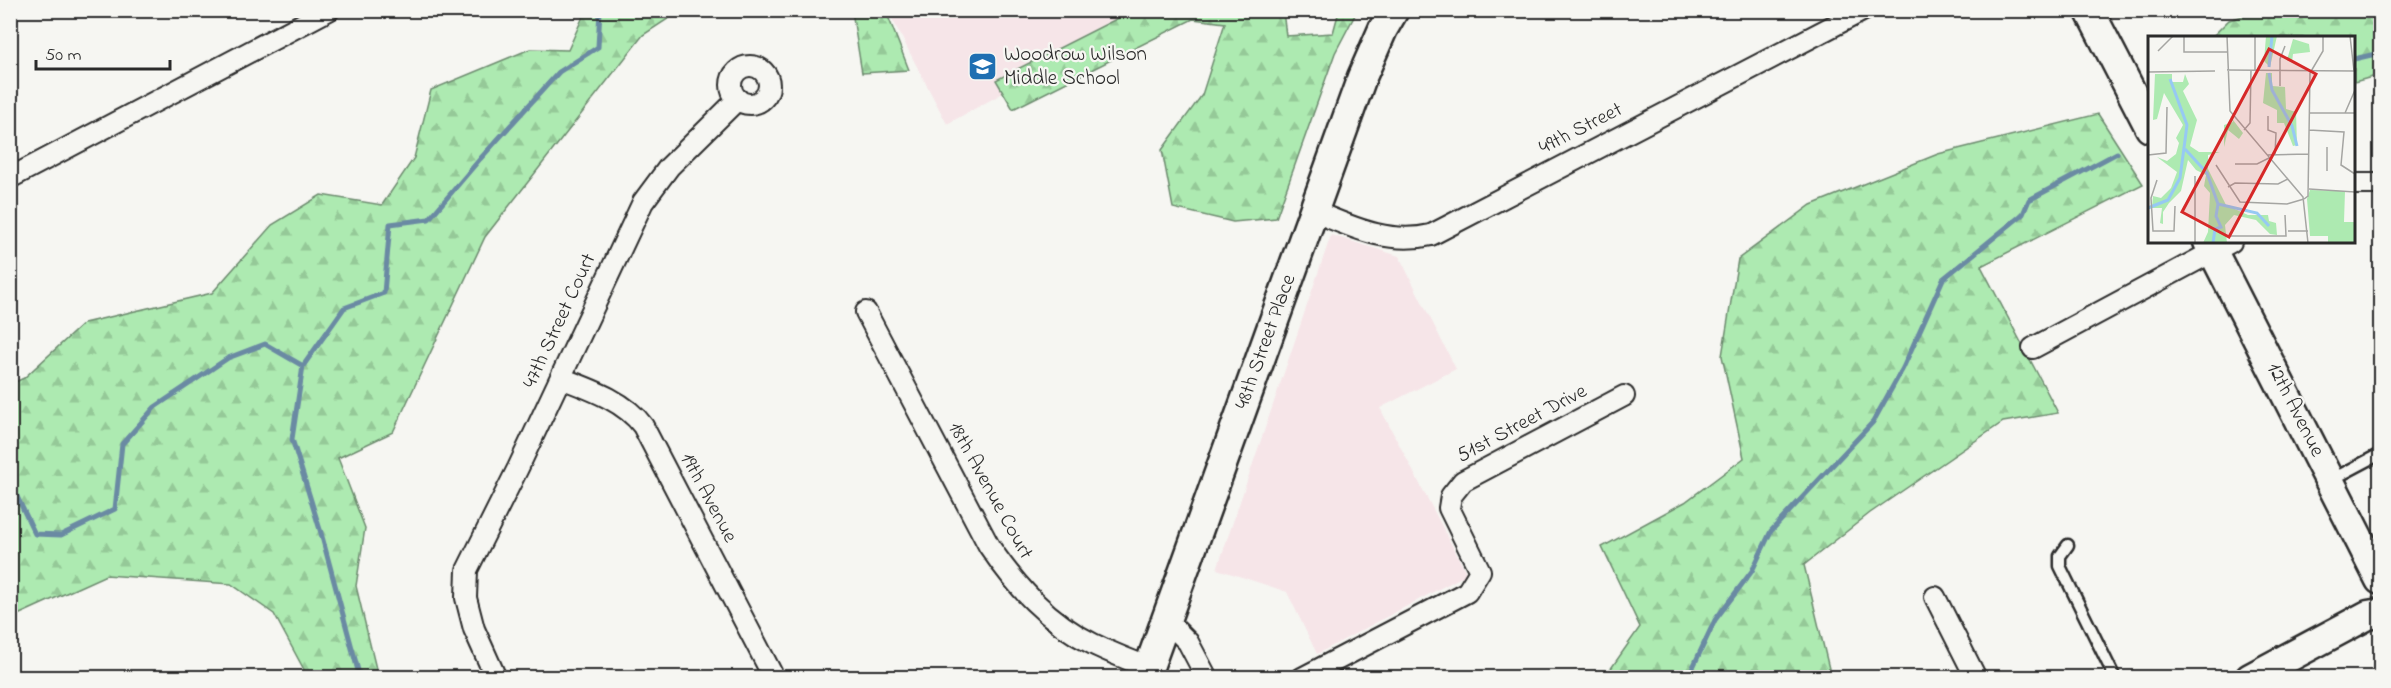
<svg xmlns="http://www.w3.org/2000/svg" width="2391" height="688" viewBox="0 0 2391 688" font-family="'Indie Flower',sans-serif">
<style>
.built{fill:#f6e5e8}
.forest{fill:url(#forest-firs);stroke:#6c8a6e;stroke-width:1.5}
.lines{fill:none;stroke-linecap:round;stroke-linejoin:round}
.stream{stroke:#6b8aa3;stroke-width:5}
.lane-casing{stroke:#2b2b2b;stroke-width:15}
.street-casing{stroke:#2b2b2b;stroke-width:24}
.secondary-casing{stroke:#2b2b2b;stroke-width:33}
.lane{stroke:#f6f6f2;stroke-width:10}
.street{stroke:#f6f6f2;stroke-width:20}
.secondary{stroke:#f6f6f2;stroke-width:28}
.labels{text-anchor:middle;dominant-baseline:central;stroke-width:4.5;stroke-linejoin:round;paint-order:stroke}
.poi-label{font-size:21px;fill:#2b2b2b;stroke:#f6f6f2;text-anchor:start}
.street-label{font-size:21px;fill:#2b2b2b;stroke:#f6f6f2}
.inset-river{fill:none;stroke:#96c9f3;stroke-width:3}
.inset-road{fill:none;stroke:#a5a5a2;stroke-width:1.5}
.view{fill:#d62828;fill-opacity:0.15;stroke:#d62828;stroke-width:3}
.inset-edge{fill:none;stroke:#2b2b2b;stroke-width:3}
</style>
<defs>
<pattern id="forest-firs" width="22" height="20" patternUnits="userSpaceOnUse" patternTransform="scale(1.5)"><rect width="22" height="20" fill="#adeab1"/><path d="M5 1l3.5 6h-7zM16 11l3.5 6h-7z" fill="#95c998"/></pattern>
</defs>
<rect width="100%" height="100%" fill="#f6f6f2"/>
<filter id="ink" filterUnits="userSpaceOnUse"><feTurbulence type="fractalNoise" baseFrequency=".0167" numOctaves="2"/><feDisplacementMap in="SourceGraphic" scale="12" xChannelSelector="R" yChannelSelector="G"/><feConvolveMatrix kernelMatrix="1 2 1 2 8 2 1 2 1" color-interpolation-filters="sRGB"/></filter>
<g filter="url(#ink)">
<!-- built -->
<path class="built" d="M 888,11 L 1152,11 L 947,124 Z
M 1331,235 L 1399,256 L 1456,369 L 1380,408 L 1467,574 L 1317,654 L 1287,592 L 1217,569 Z"/>
<!-- forest -->
<path class="forest" d="M 586,10 L 680,11 L 643,35 L 485,237 L 393,432 L 338,458 L 365,528 L 356,586 L 378,677 L 308,677 L 274,614 L 231,584 L 106,575 L 11,618 L 11,384 L 24,378 L 84,323 L 212,293 L 272,225 L 321,195 L 382,205 L 414,158 L 431,90 L 530,49 L 568,50 Z
M 1134,10 L 1283,11 L 1286,36 L 1333,33 L 1339,11 L 1357,11 L 1335,53 L 1276,218 L 1233,222 L 1173,208 L 1162,150 L 1202,95 L 1225,23 L 1193,19 L 1013,109 L 996,80 Z
M 852,11 L 886,11 L 909,70 L 862,73 Z
M 2262,11 L 2380,11 L 2380,75 L 2354,82 L 2354,38 L 2212,37 L 2229,20 Z
M 2098,114 L 2143,184 L 1981,266 L 2058,413 L 2003,422 L 1870,513 L 1804,565 L 1831,677 L 1605,677 L 1640,627 L 1602,547 L 1685,502 L 1744,458 L 1722,356 L 1738,259 L 1811,205 L 1938,154 Z"/>
<g class="lines">
<!-- stream -->
<path class="stream" d="M 2354,59 L 2380,53
M 10,482 L 35,534 L 61,535 L 115,509 L 122,444 L 155,407 L 228,358 L 265,344 L 303,366
M 360,678 L 321,533 L 292,439 L 303,366 L 344,308 L 384,293 L 390,224 L 429,219 L 480,159 L 559,72 L 598,47 L 600,10
M 1688,678 L 1715,620 L 1752,571 L 1771,531 L 1873,422 L 1903,368 L 1943,279 L 2023,214 L 2029,200 L 2117,153"/>
<defs>
<path id="lane" d="M 2331,480 L 2380,454
M 2068,545 L 2060,556 L 2060,566 L 2115,678"/>
<path id="street" d="M731 85a19 19 0 1 1 38 0a19 19 0 1 1-38 0Z
M 10,178 L 329,10
M 2354,184 L 2380,184
M 1313,211 C 1352,227 1389,245 1431,235 L 1864,10
M 866,312 L 989,546 C 1016,586 1048,622 1093,644 C 1111,653 1130,660 1149,668
M 2033,348 L 2231,242
M 561,378 C 590,389 625,401 643,426 L 774,678
M 1935,597 L 1976,678
M 1166,620 L 1188,642 L 1207,678
M 496,678 L 474,629 L 466,598 L 467,570 L 518,468 L 643,202 L 669,167 L 738,99
M 1302,678 L 1467,592 L 1480,571 L 1449,508 L 1451,496 L 1463,481 L 1624,396"/>
<path id="secondary" d="M 2089,10 L 2150,128
M 2208,242 L 2380,580
M 1145,678 L 1362,77 L 1383,29 L 1394,10
M 2250,678 L 2368,615 L 2380,613"/>
</defs>
<!-- lane casing -->
<use href="#lane" class="lane-casing"/>
<!-- street casing -->
<use href="#street" class="street-casing"/>
<!-- secondary casing -->
<use href="#secondary" class="secondary-casing"/>
<!-- lane -->
<use href="#lane" class="lane"/>
<!-- street -->
<use href="#street" class="street"/>
<!-- secondary -->
<use href="#secondary" class="secondary"/>
</g>
</g>
<!-- icons -->
<defs>
<symbol id="school-square" viewBox="-11 -11 22 22"><rect x="-9" y="-9" width="18" height="18" rx="4" fill="#1f6fb2" stroke="#f6f6f2"/><path d="M0-5L7-2L0 1L-7-2ZM-4 1L0 2.5L4 1V4Q0 6-4 4Z" fill="#fff"/></symbol>
</defs>
<g fill-rule="evenodd">
<use href="#school-square" x="966" y="50" width="33" height="33"/>
</g>
<g class="labels">
<!-- poi labels -->
<g class="poi-label">
<text x="1004" y="55">Woodrow Wilson<tspan x="1004" dy="24">Middle School</tspan></text>
</g>
<!-- street labels -->
<g class="street-label">
<text transform="translate(1581 129) rotate(-27)">49th Street</text>
<text transform="translate(560 321) rotate(-65)">47th Street Court</text>
<text transform="translate(1266 342) rotate(-70)">48th Street Place</text>
<text transform="translate(2295 410) rotate(63)">12th Avenue</text>
<text transform="translate(1522 424) rotate(-28)">51st Street Drive</text>
<text transform="translate(990 491) rotate(61)">18th Avenue Court</text>
<text transform="translate(708 498) rotate(62)">19th Avenue</text>
</g>
</g>
<!-- overview -->
<g transform="translate(2148 36)">
<rect width="207" height="207" fill="#f6f6f2"/>
<path d="M 162,154 L 197,155 L 196,186 L 207,186 L 207,207 L 180,207 L 180,200 L 162,200 L 159,163 Z" fill="#adeab1"/>
<path d="M 118,0 L 129,0 L 122,31 L 116,25 ZM 145,3 L 161,8 L 162,16 L 145,18 L 144,26 L 139,24 ZM 118,37 L 124,37 L 124,50 L 137,51 L 138,73 L 148,76 L 149,109 L 145,110 L 136,87 L 129,87 L 129,74 L 115,67 ZM 7,38 L 24,38 L 24,46 L 35,46 L 37,38 L 41,48 L 35,55 L 49,84 L 42,110 L 51,116 L 72,116 L 60,119 L 60,133 L 78,169 L 100,179 L 120,179 L 121,185 L 128,187 L 129,199 L 122,198 L 108,184 L 86,179 L 77,189 L 79,207 L 55,207 L 60,196 L 62,157 L 56,150 L 58,139 L 48,134 L 40,124 L 33,155 L 21,167 L 15,176 L 15,188 L 12,187 L 14,172 L 4,172 L 5,160 L 13,162 L 23,152 L 29,136 L 9,121 L 19,125 L 28,118 L 31,107 L 28,102 L 35,89 L 16,57 L 9,83 L 5,84 ZM 82,80 L 95,97 L 91,103 L 80,94 L 76,111 L 76,89 L 85,86 Z" fill="#adeab1"/>
<path class="inset-river" d="M 121,31 L 124,0M 121,37 L 124,54 L 144,90 L 149,110M 37,113 L 59,137 L 70,168 L 109,177 L 121,190M 0,172 L 20,164 L 32,142 L 39,89 L 22,43M 65,207 L 67,193 L 73,191 L 68,180 L 70,168"/>
<path class="inset-road" d="M 36,0 L 36,16 L 79,16M 79,0 L 82,75 L 155,161 L 160,207M 202,0 L 206,35M 10,15 L 25,0M 79,34 L 207,35M 107,34 L 107,0M 0,36 L 67,35M 132,50 L 132,23 L 137,10M 161,77 L 207,77M 197,77 L 207,54M 120,80 L 120,94 L 128,97 L 127,118M 96,94 L 102,87 L 103,34M 161,94 L 196,96 L 193,129 L 207,138M 0,119 L 18,117 L 19,71M 119,119 L 161,118M 87,128 L 109,128 L 121,122M 68,129 L 92,166 L 139,168 L 156,163M 179,135 L 179,111M 9,144 L 3,162 L 5,195 L 26,195 L 27,170M 80,151 L 87,147 L 130,148 L 140,143M 161,153 L 207,156M 156,163 L 160,160 L 162,37 L 175,15 L 175,0M 140,195 L 160,195M 79,200 L 138,200 L 137,179M 47,207 L 47,140"/>
<path class="view" d="M 121,13 L 168,38 L 81,201 L 34,176 Z"/>
<rect width="207" height="207" class="inset-edge"/>
</g>
<!-- margin -->
<rect width="2391" height="688" fill="none" stroke="#f6f6f2" stroke-width="36"/>
<rect x="18" y="18" width="2355" height="652" fill="none" stroke="#2b2b2b" stroke-width="2" filter="url(#ink)"/>
<!-- scale -->
<path d="M36 60v9h134v-9" fill="none" stroke="#2b2b2b" stroke-width="3"/>
<text x="45" y="60" font-size="18" fill="#2b2b2b" stroke="#f6f6f2" stroke-width="4.5" paint-order="stroke">50 m</text>
</svg>
